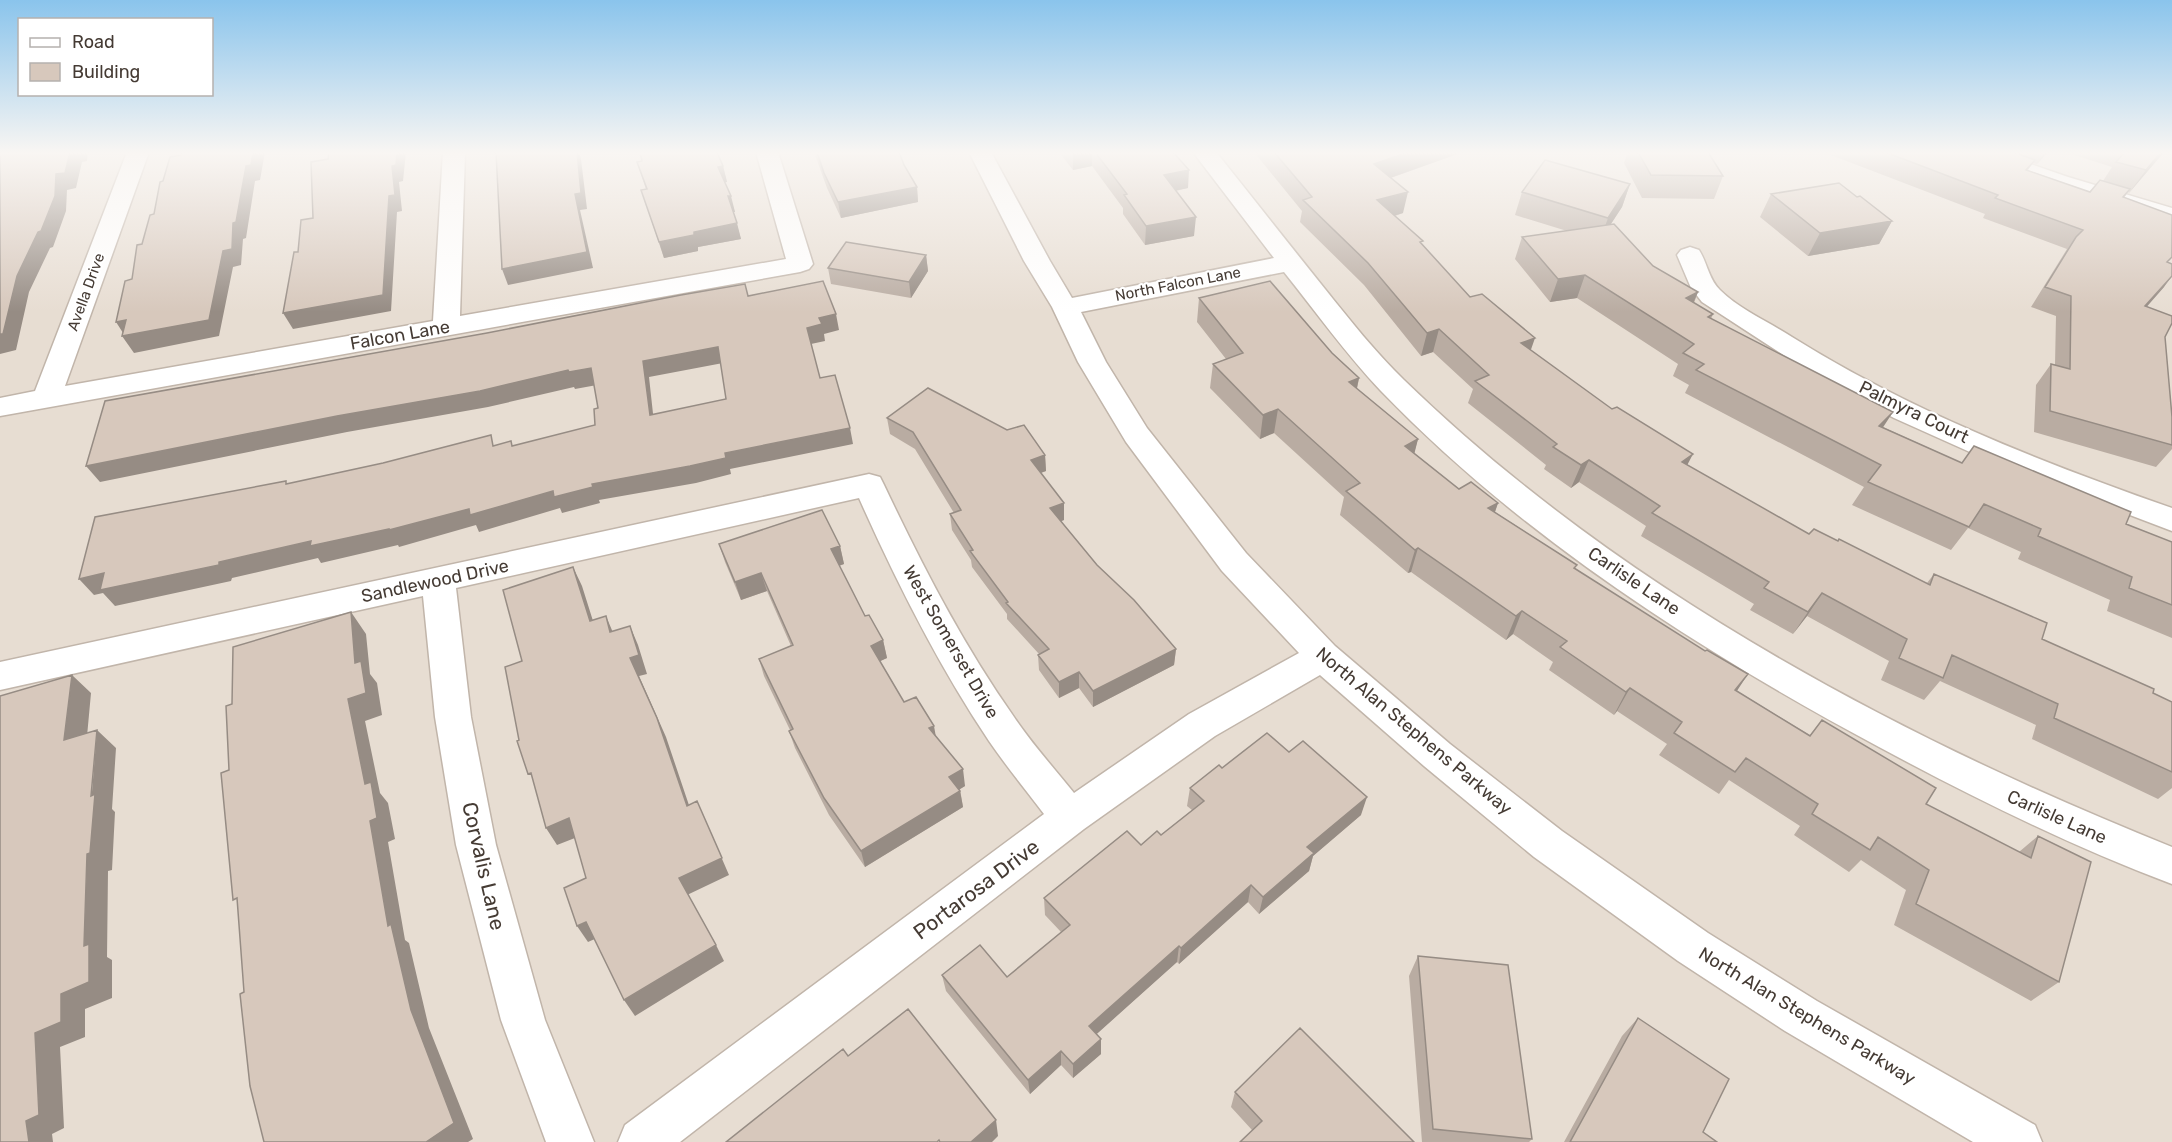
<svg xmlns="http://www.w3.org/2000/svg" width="2172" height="1142" viewBox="0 0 2172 1142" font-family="Rubik,sans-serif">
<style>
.residential{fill:#e7ddd2}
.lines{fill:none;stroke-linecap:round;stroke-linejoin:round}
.minor-casing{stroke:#c1b5aa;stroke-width:3}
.minor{fill:#fff;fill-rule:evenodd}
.wall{fill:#b9aca2}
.shaded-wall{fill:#968c84}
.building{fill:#d7c8bc;stroke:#968c84;stroke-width:1.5;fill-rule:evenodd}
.labels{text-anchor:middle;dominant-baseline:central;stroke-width:4.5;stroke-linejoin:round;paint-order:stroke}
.far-street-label{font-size:15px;fill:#453b34;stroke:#fff}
.street-label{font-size:18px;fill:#453b34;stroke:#fff}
.near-street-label{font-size:21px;fill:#453b34;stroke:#fff}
</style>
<rect width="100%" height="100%" fill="#f2ece4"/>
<!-- residential -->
<path class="residential" d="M 0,152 L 2172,152 L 2172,1142 L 0,1142 Z"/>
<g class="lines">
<defs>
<path id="minor" d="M 127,152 L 149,152 L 65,386 L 433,321 L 443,152 L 465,152 L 460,316 L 786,259 L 756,152 L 778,152 L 813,264 L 809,269 L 800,272 L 0,416 L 0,398 L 35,391 Z
M 969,152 L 991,152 L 1050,261 L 1072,298 L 1274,258 L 1193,152 L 1216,152 C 1252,197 1288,243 1325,289 C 1350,320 1375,352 1404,380 C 1618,588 1897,737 2172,847 L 2172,884 C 2071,846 1974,798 1879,747 C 1700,651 1523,538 1381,391 C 1346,354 1316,312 1284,272 L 1081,312 L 1106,362 L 1147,428 L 1246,553 L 1335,646 L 1450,744 L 1562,831 L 1708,933 L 1817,1001 L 2035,1125 L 2042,1142 L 1973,1142 L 1785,1031 L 1678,961 L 1534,857 L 1424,766 L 1320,675 L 1215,736 L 1084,829 L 680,1142 L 618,1142 L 625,1125 L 1044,814 C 1026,790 1006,766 989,741 C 938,665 896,581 859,498 L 456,588 L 471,717 L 496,845 L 545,1020 L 594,1142 L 546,1142 L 501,1020 L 456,845 L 435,717 L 423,596 L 0,690 L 0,662 L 869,474 L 880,477 L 884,485 C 922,565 963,645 1014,717 C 1032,744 1054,768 1074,793 L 1189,714 L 1299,653 L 1222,571 L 1126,442 L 1078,362 L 1052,307 L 1024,261 Z
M 1963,152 L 1996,152 L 2068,177 L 2172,208 L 2172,223 L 2052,187 L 1966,157 Z
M 1690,247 L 1699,250 C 1707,262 1709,280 1720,290 C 1739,309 1769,322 1792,337 C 1910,411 2041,462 2172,508 L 2172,531 L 2001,466 L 1894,418 L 1843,391 L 1794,362 L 1702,302 L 1691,288 L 1677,255 L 1681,250 Z"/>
</defs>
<!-- minor casing -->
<use href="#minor" class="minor-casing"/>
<!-- minor -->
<use href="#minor" class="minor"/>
</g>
<!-- wall -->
<path class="wall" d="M 814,152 L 899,152 L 904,165 L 917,187 L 918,202 L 841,218 L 827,188 Z
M 1059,152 L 1173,152 L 1188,188 L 1176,191 L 1194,236 L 1145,245 L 1123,214 L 1123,208 L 1092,166 L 1073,170 Z
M 1254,152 L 1463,152 L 1391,178 L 1403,213 L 1395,216 L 1422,244 L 1470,297 L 1531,350 L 1687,465 L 1809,534 L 1838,541 L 1927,583 L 1934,574 L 2042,639 L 2172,702 L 2172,788 L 2158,799 L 2032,739 L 2036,725 L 1940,681 L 1924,700 L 1881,680 L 1889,661 L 1807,616 L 1793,634 L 1750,610 L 1754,604 L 1641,536 L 1646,526 L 1579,482 L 1571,488 L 1544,469 L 1546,465 L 1468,403 L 1473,389 L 1433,352 L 1421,356 L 1364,285 L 1300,222 L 1302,211 Z
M 1628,152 L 1708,152 L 1723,176 L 1714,199 L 1642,198 L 1624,163 Z
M 1823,152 L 2048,152 L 2037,164 L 2033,163 L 2028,170 L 2090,192 L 2103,181 L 2112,167 L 2068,153 L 2068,152 L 2164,152 L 2129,193 L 2128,192 L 2124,198 L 2169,263 L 2164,287 L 2146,307 L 2165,337 L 2172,417 L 2172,449 L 2156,467 L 2034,432 L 2036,385 L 2051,364 L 2055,365 L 2056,316 L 2031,307 L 2067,249 L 1983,218 L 1985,214 Z
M 721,155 L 718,156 L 723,166 L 727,182 L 725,182 L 735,212 L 733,212 L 741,239 L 698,247 L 698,251 L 664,258 L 641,190 L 646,189 L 637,162 Z
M 1630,184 L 1622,207 L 1610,225 L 1653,266 L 1698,292 L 1694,303 L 1713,314 L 1711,319 L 1883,427 L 1962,463 L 1974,446 L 2126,524 L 2172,542 L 2172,638 L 2107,611 L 2110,600 L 2018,559 L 2021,552 L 1968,528 L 1951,550 L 1852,505 L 1864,487 L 1685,393 L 1689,385 L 1673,376 L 1678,364 L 1577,298 L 1550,302 L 1515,259 L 1522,237 L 1567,231 L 1515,215 L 1522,192 Z
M 1771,194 L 1857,197 L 1892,221 L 1879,244 L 1808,256 L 1760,217 Z
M 926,255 L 928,271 L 911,298 L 831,284 L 828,268 Z
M 1199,298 L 1332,353 L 1359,378 L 1357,389 L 1418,439 L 1414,453 L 1459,489 L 1498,503 L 1495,512 L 1577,565 L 1575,568 L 1737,691 L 1810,735 L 1822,720 L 1926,804 L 2019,852 L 2038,836 L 2059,982 L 2031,1001 L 1894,925 L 1906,890 L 1861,860 L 1849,872 L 1794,835 L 1800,826 L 1729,780 L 1719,794 L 1659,755 L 1667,744 L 1617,711 L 1614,715 L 1549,670 L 1553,662 L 1513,634 L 1506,640 L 1411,572 L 1408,573 L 1340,515 L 1344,497 L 1274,433 L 1260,439 L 1210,388 L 1213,364 L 1226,359 L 1197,322 Z
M 887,418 L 1045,455 L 1046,471 L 1041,473 L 1064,520 L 1061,521 L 1097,565 L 1176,649 L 1174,665 L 1093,707 L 1079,688 L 1059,698 L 1039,670 L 1038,655 L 1039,654 L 1007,619 L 1007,614 L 972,567 L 971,560 L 952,530 L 950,514 L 954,513 L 915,449 L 890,434 Z
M 719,544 L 840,546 L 844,564 L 839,566 L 865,616 L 883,640 L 887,658 L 880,661 L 904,702 L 935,735 L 965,786 L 960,789 L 963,807 L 865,867 L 829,815 L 795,748 L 789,731 L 790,730 L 764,676 L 759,659 L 791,646 L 767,591 L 741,600 L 725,562 Z
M 1289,752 L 1361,815 L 1313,856 L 1309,871 L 1259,914 L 1248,902 L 1179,964 L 1177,962 L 1096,1034 L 1101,1054 L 1073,1078 L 1061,1065 L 1030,1094 L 946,991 L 942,975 L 1007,977 L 1061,932 L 1045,915 L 1044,898 L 1141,845 L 1161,835 L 1192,810 L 1187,806 L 1190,788 L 1222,768 Z
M 1418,956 L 1532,1139 L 1529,1142 L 1422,1142 L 1409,976 Z
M 1638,1018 L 1703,1132 L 1717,1142 L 1564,1142 L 1622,1036 Z
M 1235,1092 L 1414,1142 L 1252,1130 L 1231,1107 Z"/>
<!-- shaded-wall -->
<path class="shaded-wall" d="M 70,152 L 88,152 L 87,161 L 82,162 L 76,188 L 67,190 L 66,211 L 53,247 L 50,248 L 29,292 L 16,350 L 0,354 L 0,334 L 17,276 L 56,174 Z
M 253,152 L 265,152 L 260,180 L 255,181 L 246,238 L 243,239 L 241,265 L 233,267 L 219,336 L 134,353 L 122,336 L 125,336 L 116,322 L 223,251 L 246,166 Z
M 397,152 L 406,152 L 403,181 L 399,182 L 402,211 L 397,212 L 391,311 L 293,329 L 283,313 L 392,166 Z
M 577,152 L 579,152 L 581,159 L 587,209 L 580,210 L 593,268 L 508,285 L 502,269 L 575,194 Z
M 1073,152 L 1092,152 L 1092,166 L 1073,170 Z
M 1408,152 L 1463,152 L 1370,185 L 1374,164 Z
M 2045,152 L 2048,152 L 2037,164 Z
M 2161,152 L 2164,152 L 2129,193 L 2146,170 Z
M 723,166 L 727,182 L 722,183 L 718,167 Z
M 1189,170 L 1188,188 L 1163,193 L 1164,175 Z
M 1630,184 L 1622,207 L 1600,241 L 1608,218 Z
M 917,187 L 918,202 L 841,218 L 838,202 Z
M 1408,192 L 1403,213 L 1373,222 L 1377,200 Z
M 728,196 L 731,196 L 735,212 L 732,212 Z
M 1196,217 L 1194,236 L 1145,245 L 1146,226 Z
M 1892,221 L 1879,244 L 1808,256 L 1820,233 Z
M 737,223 L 741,239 L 698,247 L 698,251 L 664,258 L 659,242 L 694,232 Z
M 926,255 L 928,271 L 911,298 L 909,282 Z
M 1585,275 L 1577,298 L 1550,302 L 1558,279 Z
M 2172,276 L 2164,287 L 2129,327 L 2145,306 Z
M 1698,292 L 1688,315 L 1686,298 Z
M 836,314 L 839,330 L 824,334 L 825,341 L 811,344 L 807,328 L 819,318 Z
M 1439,329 L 1433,352 L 1421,356 L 1427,333 Z
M 1535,338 L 1527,361 L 1521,343 Z
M 718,347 L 723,363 L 649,377 L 655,432 L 650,415 L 643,361 Z
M 591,368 L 597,385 L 575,389 L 574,387 L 488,407 L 347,432 L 100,482 L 86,466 L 568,370 Z
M 1359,378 L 1354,401 L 1349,382 Z
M 1278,409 L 1274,433 L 1260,439 L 1263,415 Z
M 1893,412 L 1878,435 L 1879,426 Z
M 850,428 L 853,444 L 730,469 L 731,474 L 696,483 L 599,500 L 600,503 L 562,513 L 560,508 L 479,532 L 476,525 L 399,547 L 398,545 L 321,563 L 318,558 L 232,578 L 231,581 L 115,606 L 103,593 L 94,595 L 79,579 L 104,573 L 219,562 L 311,541 L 553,491 L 592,484 L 725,453 Z
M 1418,439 L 1412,463 L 1405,446 Z
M 1693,454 L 1681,477 L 1682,462 Z
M 1045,455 L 1046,471 L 1031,476 L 1031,460 Z
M 1589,460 L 1579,482 L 1571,488 L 1581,465 Z
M 1064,503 L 1064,520 L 1051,525 L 1050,508 Z
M 1498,503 L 1490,526 L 1488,508 Z
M 840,546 L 844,564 L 835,567 L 831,549 Z
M 1418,548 L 1411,572 L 1408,573 L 1415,550 Z
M 573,567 L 582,586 L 599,640 L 590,621 Z
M 761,573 L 767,591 L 741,600 L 735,582 Z
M 1822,593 L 1807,616 L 1793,634 L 1808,612 Z
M 1522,611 L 1513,634 L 1506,640 L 1516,616 Z
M 351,612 L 366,634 L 370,674 L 377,683 L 382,715 L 365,721 L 380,793 L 388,803 L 395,839 L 388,842 L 405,940 L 409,943 L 429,1028 L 473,1139 L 468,1142 L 426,1142 L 411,1010 L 388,926 L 370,821 L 365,784 L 348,699 L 355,663 Z
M 606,616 L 614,635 L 610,632 Z
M 630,626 L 638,645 L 647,674 L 639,676 L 666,737 L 695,823 L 687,806 L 630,658 Z
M 883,640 L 887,658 L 874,664 L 871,646 Z
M 1176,649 L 1174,665 L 1093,707 L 1093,691 Z
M 1079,672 L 1079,688 L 1059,698 L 1059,682 Z
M 1748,674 L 1733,697 L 1735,690 Z
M 72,675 L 91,693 L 85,758 L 64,740 Z
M 1630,688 L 1617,711 L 1614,715 L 1626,692 Z
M 934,726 L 937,743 L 929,728 Z
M 97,730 L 116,748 L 112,809 L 115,812 L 112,870 L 108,871 L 107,957 L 112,960 L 112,998 L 85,1009 L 85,1037 L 60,1047 L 64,1128 L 52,1134 L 53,1142 L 29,1142 L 26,1121 L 35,1033 L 61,994 L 84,946 L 87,854 Z
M 963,769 L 965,786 L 952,794 L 949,777 Z
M 960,791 L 963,807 L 865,867 L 861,851 Z
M 1367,797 L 1361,815 L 1313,856 L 1309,871 L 1259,914 L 1263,897 L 1307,847 Z
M 697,801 L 729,875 L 687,895 L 679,878 Z
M 569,818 L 580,836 L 557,845 L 546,828 Z
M 1251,885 L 1248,902 L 1179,964 L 1181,948 Z
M 586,922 L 597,938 L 588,942 L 577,926 Z
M 716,945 L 724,961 L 635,1016 L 624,1000 Z
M 1179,946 L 1177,962 L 1089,1041 L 1089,1026 Z
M 1101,1039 L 1101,1054 L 1073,1078 L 1073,1064 Z
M 1061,1051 L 1061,1065 L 1030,1094 L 1028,1080 Z
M 996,1120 L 998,1136 L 992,1142 L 971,1142 Z"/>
<!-- building -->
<path class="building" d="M 0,152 L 70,152 L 65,173 L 56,174 L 55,196 L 41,231 L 38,232 L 17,276 L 3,334 L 0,334 Z
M 181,152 L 253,152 L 251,165 L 246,166 L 236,222 L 233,223 L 232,249 L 223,251 L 209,320 L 122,336 L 126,320 L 116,322 L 125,281 L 132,279 L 137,245 L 142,244 L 150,215 L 154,214 L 160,182 L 163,181 L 170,157 L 181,155 Z
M 329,152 L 397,152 L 396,165 L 392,166 L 395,195 L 389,196 L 383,295 L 283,313 L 294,252 L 298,252 L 301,220 L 313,218 L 311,162 L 328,159 Z
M 496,152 L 577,152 L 581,193 L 575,194 L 587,252 L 502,269 Z
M 640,152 L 717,152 L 723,166 L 718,167 L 731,196 L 728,196 L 737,223 L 694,232 L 694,235 L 659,242 L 641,190 L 647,189 L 637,162 L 642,161 Z
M 817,152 L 899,152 L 904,165 L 917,187 L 838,202 L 824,173 Z
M 1095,152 L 1173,152 L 1189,170 L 1164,175 L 1196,217 L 1146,226 L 1124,195 L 1127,194 Z
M 1274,152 L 1408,152 L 1374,164 L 1408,192 L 1377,200 L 1423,241 L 1420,242 L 1470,297 L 1482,294 L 1535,338 L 1521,343 L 1612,409 L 1617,407 L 1693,454 L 1682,462 L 1809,534 L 1814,529 L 1838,541 L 1839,539 L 1930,585 L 1934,574 L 2047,623 L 2042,639 L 2154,689 L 2153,693 L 2172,702 L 2172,772 L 2054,718 L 2058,704 L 1952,655 L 1943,678 L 1899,658 L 1907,639 L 1822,593 L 1808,612 L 1764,588 L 1769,582 L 1652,513 L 1660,506 L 1589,460 L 1581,465 L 1553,447 L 1557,444 L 1475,381 L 1489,375 L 1439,329 L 1427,333 L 1368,263 L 1303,200 L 1312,197 Z
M 1638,152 L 1708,152 L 1723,176 L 1651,175 Z
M 1885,152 L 2013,152 L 2035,160 L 2026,170 L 2090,192 L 2100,180 L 2130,189 L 2123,197 L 2172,215 L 2172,257 L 2167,262 L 2172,264 L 2172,276 L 2145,306 L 2172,316 L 2172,323 L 2165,337 L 2172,417 L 2172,445 L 2050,411 L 2051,364 L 2070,369 L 2071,296 L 2045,287 L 2076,237 L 2083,230 L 1995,198 L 1998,195 Z
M 2125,152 L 2161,152 L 2146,170 L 2116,162 Z
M 1545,160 L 1630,184 L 1608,218 L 1522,192 Z
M 1839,183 L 1857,197 L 1860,196 L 1892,221 L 1820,233 L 1771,194 Z
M 1614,224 L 1653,266 L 1698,292 L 1686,298 L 1713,314 L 1708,317 L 1893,412 L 1879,426 L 1962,463 L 1974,446 L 2131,512 L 2126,524 L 2172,542 L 2172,605 L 2129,588 L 2132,577 L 2038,536 L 2041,529 L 1984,504 L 1969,527 L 1868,482 L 1881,465 L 1696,370 L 1704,364 L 1683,353 L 1694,344 L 1585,275 L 1558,279 L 1522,237 Z
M 846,242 L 926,255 L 909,282 L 828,268 Z
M 823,281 L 836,314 L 819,318 L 822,324 L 807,328 L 820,378 L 835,375 L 850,428 L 725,453 L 726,458 L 690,466 L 592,484 L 593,487 L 554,497 L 553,491 L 470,515 L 469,509 L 389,530 L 389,529 L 310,546 L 311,541 L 219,562 L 219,565 L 100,590 L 104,573 L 79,579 L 95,517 L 286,481 L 286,484 L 383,463 L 491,435 L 493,446 L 511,441 L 512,446 L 595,425 L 594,409 L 598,408 L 591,368 L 569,372 L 568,370 L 480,391 L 337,416 L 86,466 L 105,401 L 487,333 L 681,295 L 745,284 L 748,296 ZM 718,347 L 726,399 L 650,415 L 643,361 Z
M 1270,281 L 1332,353 L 1359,378 L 1349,382 L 1418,439 L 1405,446 L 1459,489 L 1471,482 L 1498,503 L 1488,508 L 1577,565 L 1574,568 L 1705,651 L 1707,650 L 1748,674 L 1735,690 L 1810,736 L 1822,720 L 1936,788 L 1926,804 L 2031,858 L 2038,836 L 2091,862 L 2059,982 L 1916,904 L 1929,870 L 1878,837 L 1870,850 L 1812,814 L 1818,804 L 1746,758 L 1735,772 L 1674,733 L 1682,722 L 1630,688 L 1626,692 L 1560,647 L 1567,641 L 1522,611 L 1516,616 L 1418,548 L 1415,550 L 1346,491 L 1360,483 L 1278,409 L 1263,415 L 1213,364 L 1243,353 L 1199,298 Z
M 928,388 L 1007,430 L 1024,425 L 1045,455 L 1031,460 L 1064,503 L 1050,508 L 1097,565 L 1134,600 L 1176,649 L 1093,691 L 1079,672 L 1059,682 L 1038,655 L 1049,649 L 1006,603 L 1008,602 L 970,551 L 973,550 L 950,514 L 961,510 L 913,432 L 887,418 Z
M 822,510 L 840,546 L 831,549 L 865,616 L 869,615 L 883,640 L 871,646 L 904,702 L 916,697 L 934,726 L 929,728 L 963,769 L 949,777 L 960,791 L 861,851 L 824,798 L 789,731 L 793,729 L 759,659 L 793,645 L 761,573 L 735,582 L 719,544 Z
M 573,567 L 590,621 L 606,616 L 610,632 L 630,626 L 639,655 L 630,658 L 657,718 L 687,806 L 697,801 L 722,858 L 679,878 L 716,945 L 624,1000 L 586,922 L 577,926 L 564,888 L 586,878 L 569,818 L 546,828 L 531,773 L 528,774 L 517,741 L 519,740 L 505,667 L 522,661 L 503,590 Z
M 351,612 L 355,663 L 361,661 L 366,693 L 348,699 L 365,784 L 371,782 L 377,818 L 370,821 L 388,926 L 391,924 L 411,1010 L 454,1123 L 426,1142 L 264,1142 L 250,1086 L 240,994 L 244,992 L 237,898 L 233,900 L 221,773 L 229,770 L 226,706 L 232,704 L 233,647 Z
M 72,675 L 64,740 L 97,730 L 91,796 L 95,794 L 90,853 L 87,854 L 84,946 L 89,944 L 89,982 L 61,994 L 61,1022 L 35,1033 L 39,1115 L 26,1121 L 29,1142 L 0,1142 L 0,696 Z
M 1267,733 L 1289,752 L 1303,741 L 1367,797 L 1307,847 L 1314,853 L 1263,897 L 1251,885 L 1181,948 L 1179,946 L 1089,1026 L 1101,1039 L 1073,1064 L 1061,1051 L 1028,1080 L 942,975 L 980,945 L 1007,977 L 1070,925 L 1044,898 L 1127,831 L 1141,845 L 1157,831 L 1161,835 L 1204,801 L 1190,788 L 1219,765 L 1222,768 Z
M 1418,956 L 1508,965 L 1532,1139 L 1433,1129 Z
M 908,1009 L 996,1120 L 971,1142 L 940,1142 L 939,1140 L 937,1142 L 726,1142 L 843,1049 L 848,1056 Z
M 1638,1018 L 1729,1079 L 1703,1132 L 1717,1142 L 1570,1142 Z
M 1300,1028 L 1414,1142 L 1240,1142 L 1262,1121 L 1235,1092 Z"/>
<!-- sky -->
<linearGradient id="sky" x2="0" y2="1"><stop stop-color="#8ac4ec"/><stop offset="0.49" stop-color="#f9f6f3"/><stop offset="1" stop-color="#f9f6f3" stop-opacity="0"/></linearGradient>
<rect width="2172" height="312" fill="url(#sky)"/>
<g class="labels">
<!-- far-street labels -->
<g class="far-street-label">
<text transform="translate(1178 284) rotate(-11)">North Falcon Lane</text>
<text transform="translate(86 292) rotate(-70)">Avella Drive</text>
</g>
<!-- street labels -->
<g class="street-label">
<text transform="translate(400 335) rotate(-10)">Falcon Lane</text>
<text transform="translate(1914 412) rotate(26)">Palmyra Court</text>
<text transform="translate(435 581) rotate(-12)">Sandlewood Drive</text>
<text transform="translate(1634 581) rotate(34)">Carlisle Lane</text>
<text transform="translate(951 642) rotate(60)">West Somerset Drive</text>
<text transform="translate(1414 731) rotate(40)">North Alan Stephens Parkway</text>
<text transform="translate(2057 817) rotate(24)">Carlisle Lane</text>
<text transform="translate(1807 1016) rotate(31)">North Alan Stephens Parkway</text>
</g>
<!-- near-street labels -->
<g class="near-street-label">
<text transform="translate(484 866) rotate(77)">Corvalis Lane</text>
<text transform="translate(976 889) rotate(-37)">Portarosa Drive</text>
</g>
</g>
<!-- legend -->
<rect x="18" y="18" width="195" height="78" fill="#ffffff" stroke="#b5b1ae" stroke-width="1.5"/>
<rect x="30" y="38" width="30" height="9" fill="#ffffff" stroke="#b5b1ae" stroke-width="1.5"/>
<text x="72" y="48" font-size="18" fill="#453b34">Road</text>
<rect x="30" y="63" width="30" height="18" fill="#d7c8bc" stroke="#b5b1ae" stroke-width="1.5"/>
<text x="72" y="78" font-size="18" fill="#453b34">Building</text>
</svg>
